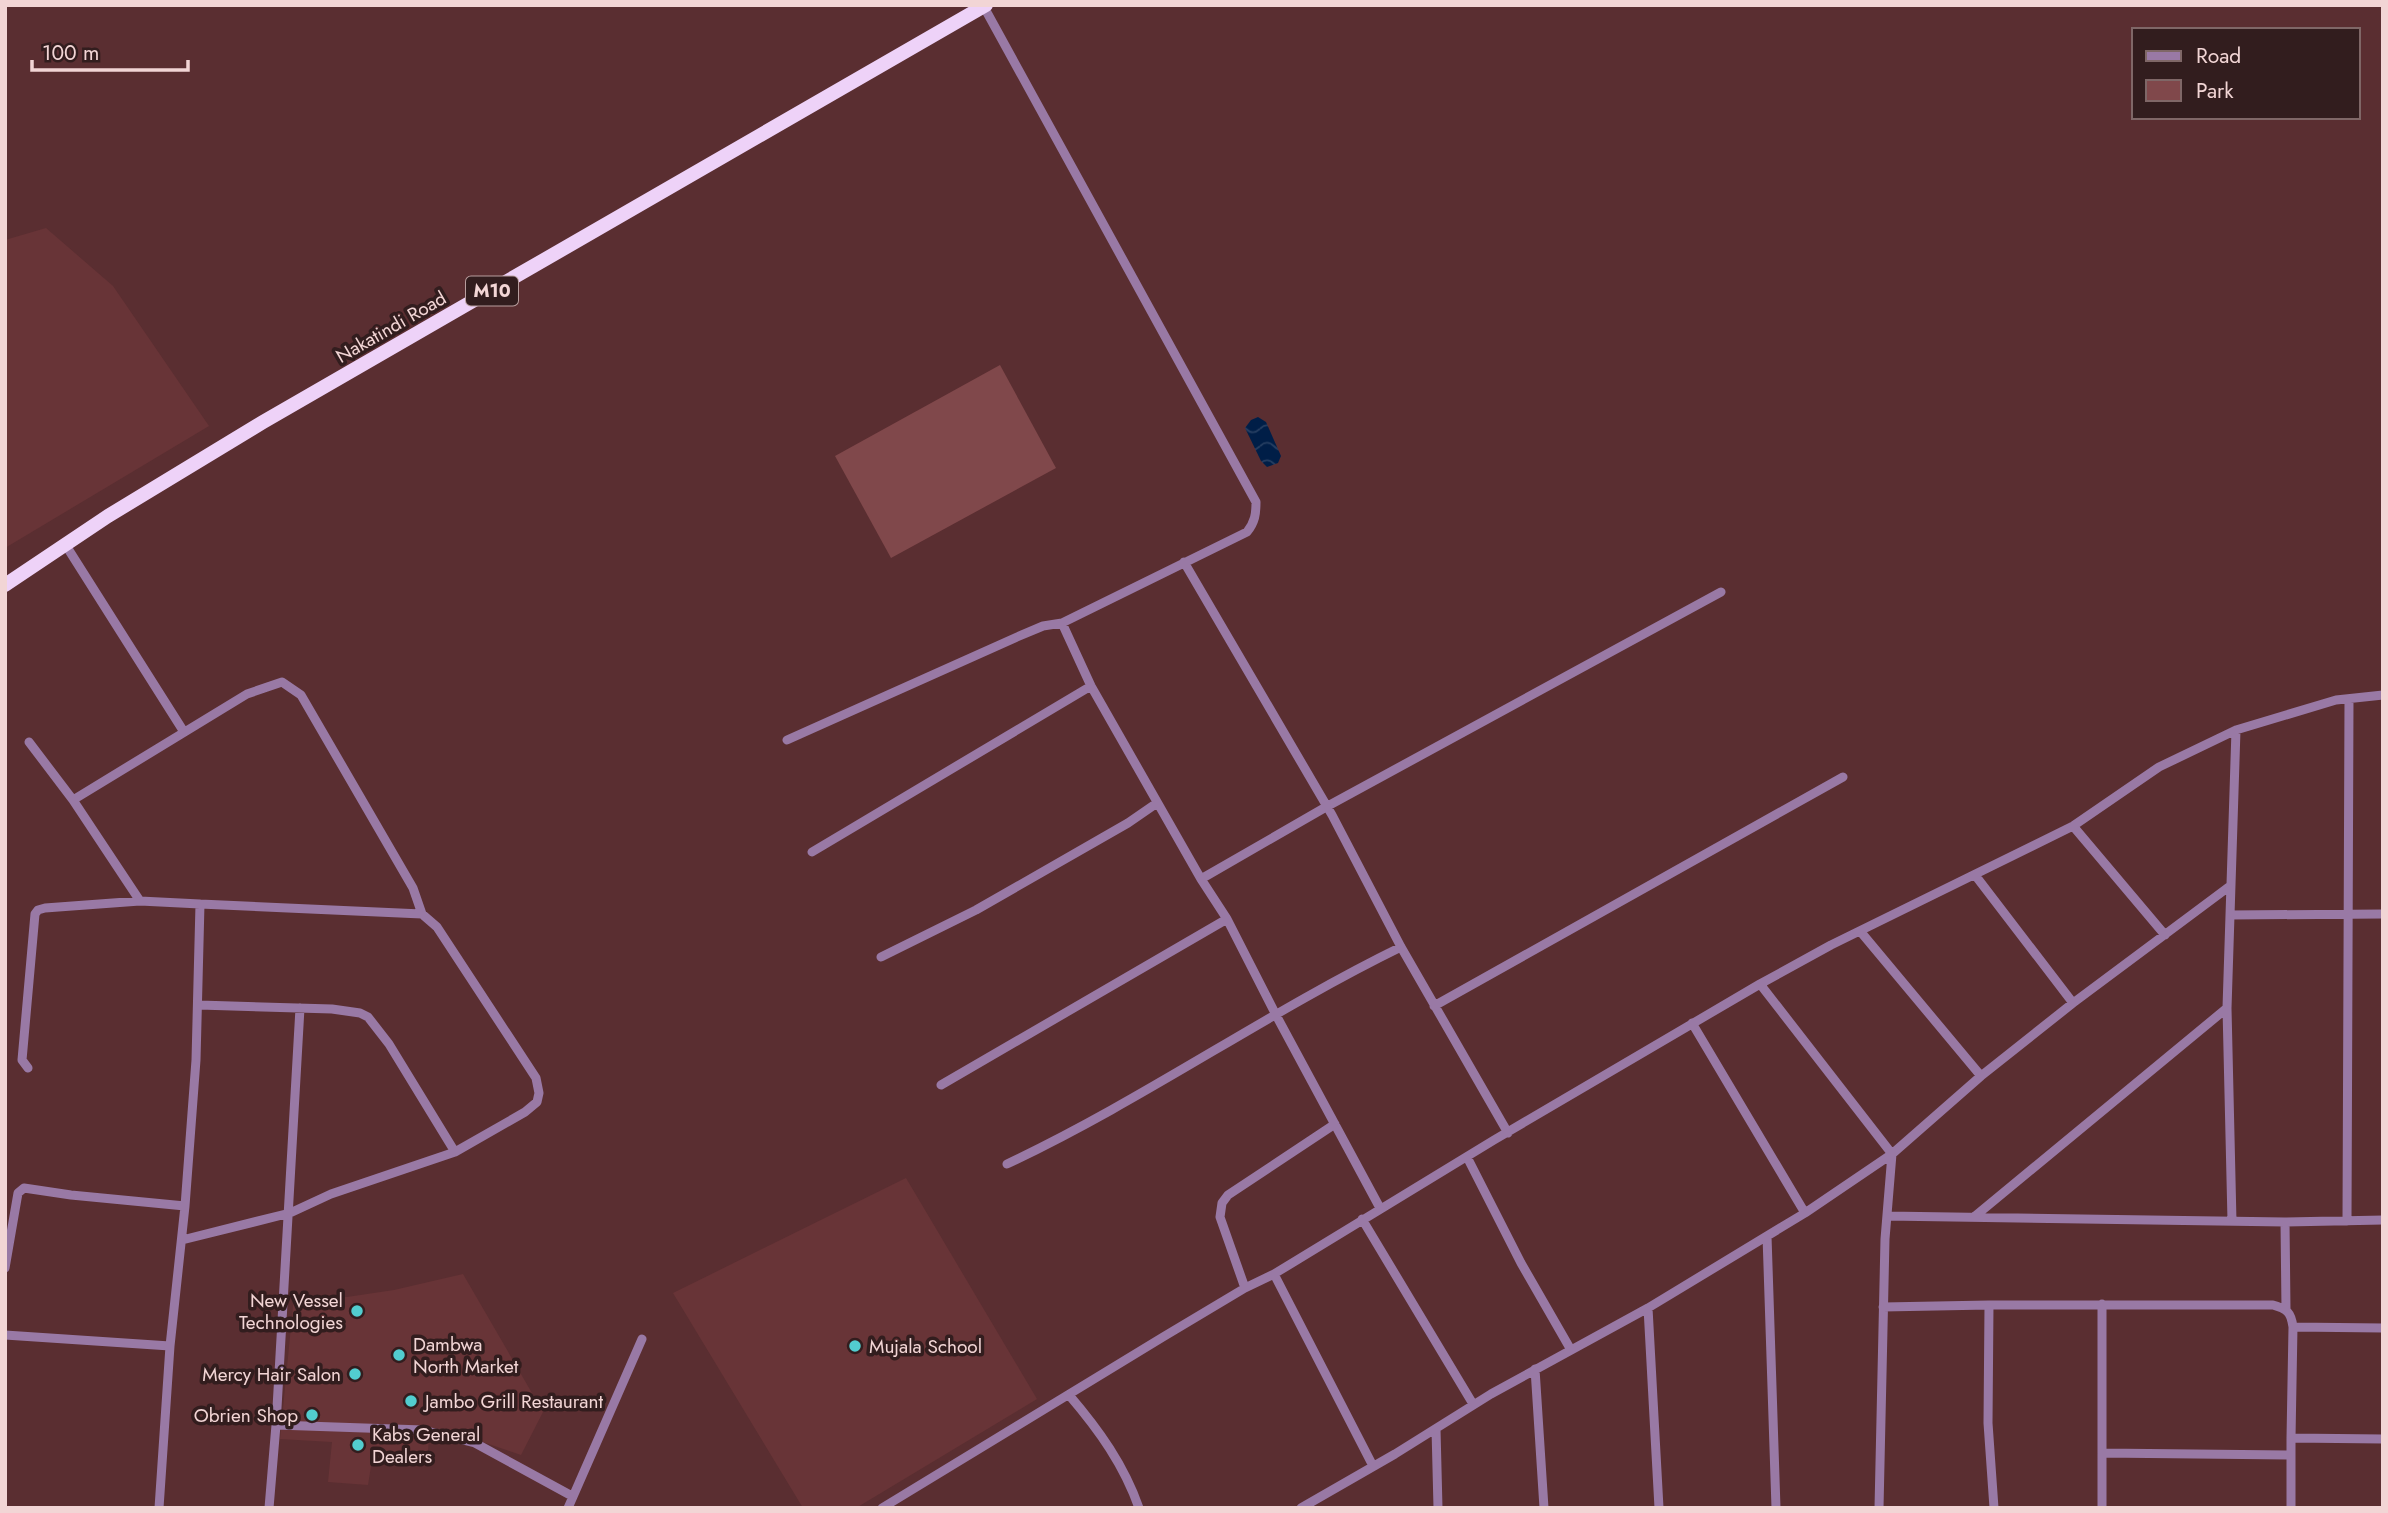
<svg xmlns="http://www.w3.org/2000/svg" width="2388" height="1513" viewBox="0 0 2388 1513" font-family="Jost,sans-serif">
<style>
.built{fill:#683437}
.green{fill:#80484b}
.water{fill:url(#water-waves)}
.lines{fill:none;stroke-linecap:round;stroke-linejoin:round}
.minor{stroke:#9979a5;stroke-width:9}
.trunk{stroke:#eed2f8;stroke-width:14}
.poi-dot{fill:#52cdcf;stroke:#321d1e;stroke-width:2.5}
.labels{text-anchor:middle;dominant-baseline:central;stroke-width:7;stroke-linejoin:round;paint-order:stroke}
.shield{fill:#321d1e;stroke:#b89e9e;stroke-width:2}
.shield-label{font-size:18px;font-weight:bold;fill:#f2d5d5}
.street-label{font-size:19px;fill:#f2d5d5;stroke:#321d1e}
.poi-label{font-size:19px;fill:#f2d5d5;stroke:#321d1e;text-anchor:start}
</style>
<defs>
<pattern id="water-waves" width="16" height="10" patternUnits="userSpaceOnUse" patternTransform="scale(1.75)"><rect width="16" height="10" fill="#001e47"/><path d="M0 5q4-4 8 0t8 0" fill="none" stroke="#263e61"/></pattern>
</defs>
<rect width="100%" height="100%" fill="#5a2e31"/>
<!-- built -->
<path class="built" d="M 46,228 L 113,286 L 209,426 L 5,548 L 5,240 Z
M 906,1178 L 1037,1399 L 856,1508 L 803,1508 L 673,1293 Z
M 463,1274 L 543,1412 L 521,1455 L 471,1438 L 430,1429 L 427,1461 L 373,1454 L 368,1485 L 328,1482 L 332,1442 L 280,1439 L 294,1296 L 347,1297 L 394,1290 Z"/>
<!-- green -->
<path class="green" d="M 1000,365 L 1056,468 L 891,558 L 835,456 Z"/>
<!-- water -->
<path class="water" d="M 1258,417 L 1266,422 L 1281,456 L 1278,463 L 1267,467 L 1261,461 L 1245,428 L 1251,420 Z"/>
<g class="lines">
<!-- minor -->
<path class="minor" d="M 65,544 L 184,732
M 1184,562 L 1332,815 L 1401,947 L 1508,1133
M 1062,623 L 1091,686 L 1201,879 L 1227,919 L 1276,1015 L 1380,1208
M 787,740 L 1017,637 L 1043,626 L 1062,623 L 1247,532 C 1255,522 1256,514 1256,502 L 984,7
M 29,742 L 73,800 L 140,901
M 73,800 L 247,694 L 282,682 L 301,695 L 413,888 L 422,914
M 2073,826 L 2165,935
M 812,852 L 1091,686
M 1975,875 L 2073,1003
M 1201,879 L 1326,807 L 1721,592
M 2230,915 L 2383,914
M 1860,931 L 1981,1076
M 881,957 L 976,910 L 1128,823 L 1157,803
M 1760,984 L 1892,1154 L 1885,1239 L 1879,1508
M 199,1005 L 332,1009 L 360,1013 L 368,1017 L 389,1044 L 455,1152
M 1434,1006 L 1843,777
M 1692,1023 L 1805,1213
M 28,1068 L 22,1060 L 35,914 L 38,910 L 45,908 L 140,901 L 200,904 L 196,1060 L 185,1206 L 170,1346 L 159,1508
M 941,1085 L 1227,919
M 1467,1157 L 1521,1263 L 1571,1350
M 1007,1164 C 1143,1100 1266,1013 1401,947
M 1887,1216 L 2285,1222 L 2383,1220
M 1974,1217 L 2227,1008
M 1362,1219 L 1473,1404
M 2232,1221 L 2227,1008 L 2236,730
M 2347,1221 L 2349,699
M 2285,1222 L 2286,1309
M 1767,1236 L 1776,1508
M 182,1240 L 290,1213 L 331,1194 L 455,1152 L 525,1112 L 537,1102 L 539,1093 L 536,1078 L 437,927 L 422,914 L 200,904
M 5,1268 L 18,1193 L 24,1188 L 71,1195 L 185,1206
M 1274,1274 L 1373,1466
M 1245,1288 L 1220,1217 L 1222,1203 L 1228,1195 L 1335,1124
M 2102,1304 L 2102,1508
M 1989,1305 L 2273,1305 C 2287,1309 2291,1312 2293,1327 L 2291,1438
M 1883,1307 L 1989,1305 L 1988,1423 L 1994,1508
M 1648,1308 L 1659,1508
M 2293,1327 L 2383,1328
M 5,1335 L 170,1346
M 1535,1369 L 1544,1508
M 1069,1395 C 1099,1430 1124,1465 1139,1508
M 276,1425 L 423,1430 L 475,1443 L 572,1496
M 1436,1429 L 1438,1508
M 2102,1453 L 2290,1455
M 269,1508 L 276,1425 L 300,1008
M 568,1508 L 642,1339
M 882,1508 L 1163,1337 L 1245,1288 L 1274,1274 L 1494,1140 L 1760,984 L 1831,945 L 2073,826 L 2159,767 L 2236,730 L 2336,700 L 2383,695
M 1301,1508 L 1395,1454 L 1491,1394 L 1648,1308 L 1805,1213 L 1892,1154 L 1981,1076 L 2073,1003 L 2230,886
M 2291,1508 L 2291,1438 L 2383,1439"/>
<!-- trunk -->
<path class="trunk" d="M 5,585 L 108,516 L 263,422 L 986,5"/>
</g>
<!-- markers -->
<g class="poi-dot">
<circle cx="357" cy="1311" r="7"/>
<circle cx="855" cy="1346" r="7"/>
<circle cx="399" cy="1355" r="7"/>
<circle cx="355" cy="1374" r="7"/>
<circle cx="411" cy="1401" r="7"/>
<circle cx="312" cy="1415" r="7"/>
<circle cx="358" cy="1445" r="7"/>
</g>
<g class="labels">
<!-- shield labels -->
<rect class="shield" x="466" y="276.5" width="52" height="29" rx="5"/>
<g class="shield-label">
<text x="492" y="291">M10</text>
</g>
<!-- street labels -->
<g class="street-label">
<text transform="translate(391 327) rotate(-30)">Nakatindi Road</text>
</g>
<!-- poi labels -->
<g class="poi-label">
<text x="343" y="1300" text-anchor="end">New Vessel<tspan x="343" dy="22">Technologies</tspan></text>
<text x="413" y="1344">Dambwa<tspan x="413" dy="22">North Market</tspan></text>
<text x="869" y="1346">Mujala School</text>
<text x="341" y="1374" text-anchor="end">Mercy Hair Salon</text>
<text x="425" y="1401">Jambo Grill Restaurant</text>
<text x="298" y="1415" text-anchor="end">Obrien Shop</text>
<text x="372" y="1434">Kabs General<tspan x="372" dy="22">Dealers</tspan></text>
</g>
</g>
<!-- border -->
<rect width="2388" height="1513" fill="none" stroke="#f2d5d5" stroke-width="14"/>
<!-- legend -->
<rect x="2132" y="28" width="228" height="91" fill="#321d1e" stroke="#7f6767" stroke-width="2"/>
<rect x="2146" y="51" width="35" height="10" fill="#9979a5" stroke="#7f6767" stroke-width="2"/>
<text x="2196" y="63" font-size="21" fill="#f2d5d5">Road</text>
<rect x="2146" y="80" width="35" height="21" fill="#80484b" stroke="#7f6767" stroke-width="2"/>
<text x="2196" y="98" font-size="21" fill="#f2d5d5">Park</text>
<!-- scale -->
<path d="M32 60v10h156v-10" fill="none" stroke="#f2d5d5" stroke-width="3.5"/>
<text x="42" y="60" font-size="21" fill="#f2d5d5" stroke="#321d1e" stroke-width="5" paint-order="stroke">100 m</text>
</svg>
